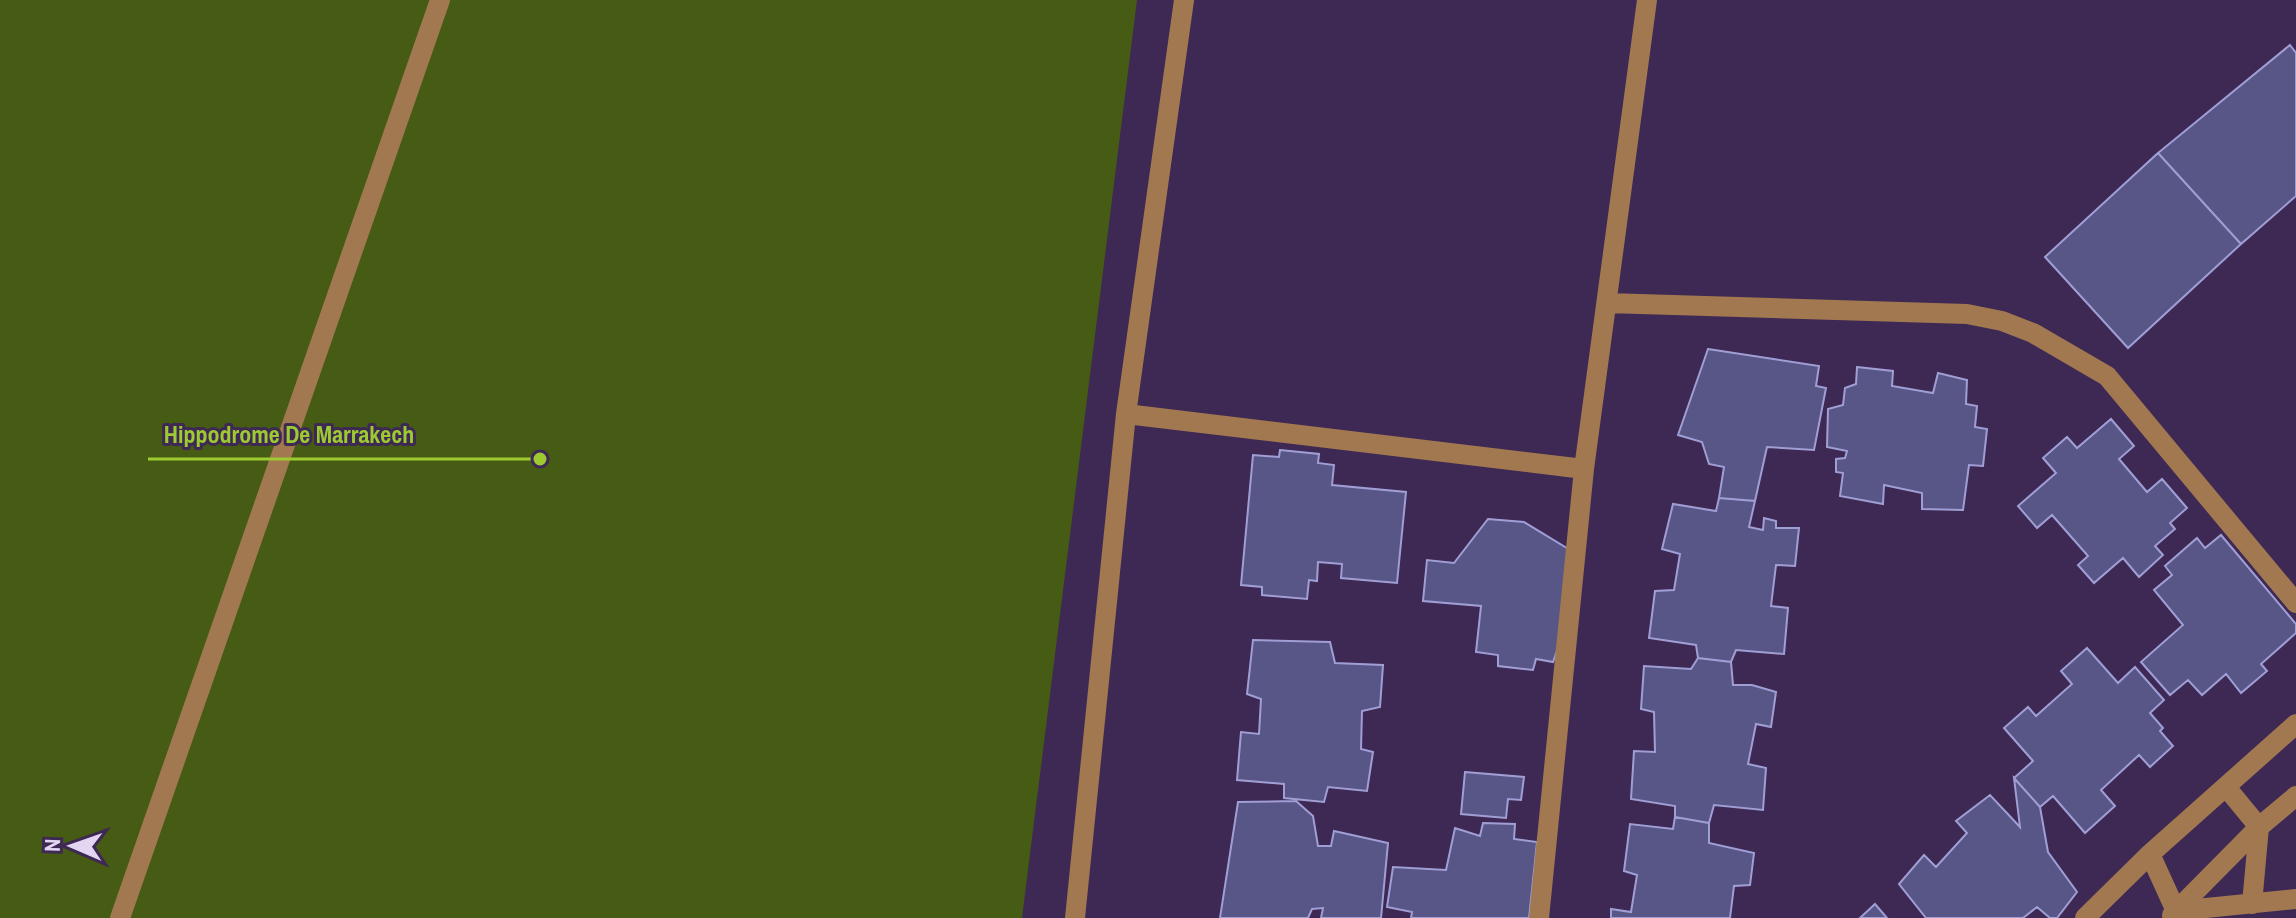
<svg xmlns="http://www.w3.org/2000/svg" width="2296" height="918" viewBox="0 0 2296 918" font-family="'Archivo Narrow',sans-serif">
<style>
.green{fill:#465b14}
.building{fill:#585687;stroke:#a09fd5;stroke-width:2}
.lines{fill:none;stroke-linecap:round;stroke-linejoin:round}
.minor{stroke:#a17850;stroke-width:20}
.leader{fill:none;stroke:#9dca30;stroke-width:3}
.callout-dot{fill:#9dca30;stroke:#3e2854;stroke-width:3}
.callout-label{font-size:24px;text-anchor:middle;font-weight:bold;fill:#9dca30;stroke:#3e2854;stroke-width:6;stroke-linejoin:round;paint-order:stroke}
</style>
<rect width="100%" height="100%" fill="#3e2854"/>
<!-- green -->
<path class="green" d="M 0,0 L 1137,0 L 1022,918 L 0,918 Z"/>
<!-- building -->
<path class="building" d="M 2290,45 L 2296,53 L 2296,196 L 2241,244 L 2158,153 Z
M 2158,153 L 2241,244 L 2128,348 L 2045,257 Z
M 1708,349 L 1819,366 L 1816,386 L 1826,388 L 1814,450 L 1767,447 L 1755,501 L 1719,498 L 1724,467 L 1709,464 L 1702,442 L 1678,435 Z
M 1857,367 L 1893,371 L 1892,386 L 1933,393 L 1938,373 L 1967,380 L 1966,404 L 1977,406 L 1975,427 L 1987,429 L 1983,466 L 1969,465 L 1963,510 L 1922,509 L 1922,493 L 1884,485 L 1883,504 L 1840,496 L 1843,473 L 1836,472 L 1836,459 L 1845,458 L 1847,451 L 1827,447 L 1828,409 L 1843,405 L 1845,388 L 1856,384 Z
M 2111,419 L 2134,446 L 2119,459 L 2147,492 L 2162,479 L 2187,508 L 2170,523 L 2175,529 L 2155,546 L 2163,555 L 2139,577 L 2123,558 L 2094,583 L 2078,565 L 2088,556 L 2052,515 L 2037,528 L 2018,506 L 2056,473 L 2043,458 L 2067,437 L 2077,448 Z
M 1280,450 L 1319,454 L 1318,463 L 1334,465 L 1332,485 L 1406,492 L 1397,583 L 1341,578 L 1342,564 L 1318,562 L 1317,581 L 1309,580 L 1307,599 L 1262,595 L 1262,587 L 1241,585 L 1253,455 L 1279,457 Z
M 1719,498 L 1755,501 L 1749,527 L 1763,530 L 1764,518 L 1776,521 L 1776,528 L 1799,528 L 1795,566 L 1776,565 L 1771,606 L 1788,608 L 1784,654 L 1736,650 L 1731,662 L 1698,658 L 1696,645 L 1649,638 L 1655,591 L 1674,590 L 1680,554 L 1662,549 L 1673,504 L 1716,511 Z
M 1488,519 L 1524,522 L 1570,550 L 1559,645 L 1553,662 L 1536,659 L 1533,670 L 1498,666 L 1498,655 L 1476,652 L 1481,606 L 1423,601 L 1427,560 L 1454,563 Z
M 2221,535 L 2296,624 L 2296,633 L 2261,664 L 2267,671 L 2241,693 L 2226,674 L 2202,695 L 2188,680 L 2170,695 L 2141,662 L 2183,625 L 2154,590 L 2172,575 L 2165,566 L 2197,538 L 2205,548 Z
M 1253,640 L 1330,642 L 1335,663 L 1383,665 L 1380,707 L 1362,711 L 1361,749 L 1373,752 L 1367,791 L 1328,787 L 1324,802 L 1284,798 L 1284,784 L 1237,780 L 1241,732 L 1259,734 L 1261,699 L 1247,694 Z
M 2087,648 L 2118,683 L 2135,667 L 2164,700 L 2150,713 L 2163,728 L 2160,731 L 2173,746 L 2150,767 L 2139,755 L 2101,790 L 2115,806 L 2085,833 L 2053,796 L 2040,807 L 2014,778 L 2033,761 L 2004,728 L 2028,707 L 2036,716 L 2072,684 L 2061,671 Z
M 1698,658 L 1731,662 L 1733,685 L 1752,685 L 1776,692 L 1771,727 L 1756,724 L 1748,764 L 1766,768 L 1763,810 L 1714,805 L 1709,823 L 1675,817 L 1675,806 L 1631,799 L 1634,751 L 1655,752 L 1654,712 L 1641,709 L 1644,666 L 1691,669 Z
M 1465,772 L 1524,777 L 1521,800 L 1508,799 L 1506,818 L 1461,814 Z
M 2014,778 L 2040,807 L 2048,852 L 2077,892 L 2057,918 L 2050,918 L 2037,907 L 2023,918 L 1926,918 L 1899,884 L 1924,855 L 1936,867 L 1967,833 L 1956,821 L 1990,795 L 2020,827 Z
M 1296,801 L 1313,816 L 1318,846 L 1331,846 L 1334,831 L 1388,843 L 1381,918 L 1321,918 L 1323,908 L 1312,909 L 1308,918 L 1220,918 L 1238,802 Z
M 1675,817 L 1709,823 L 1709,843 L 1754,853 L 1750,885 L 1734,886 L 1730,918 L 1611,918 L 1611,909 L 1631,912 L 1637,875 L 1624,871 L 1630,824 L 1673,829 Z
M 1483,823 L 1515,824 L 1514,839 L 1537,842 L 1529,918 L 1411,918 L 1412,912 L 1387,907 L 1393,867 L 1446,870 L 1455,828 L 1480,836 Z
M 1875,904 L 1887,918 L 1860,918 Z"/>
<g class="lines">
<!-- minor -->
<path class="minor" d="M 1607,303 L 1967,314 L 2002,321 L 2033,333 L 2107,376 L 2296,603
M 1126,414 L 1584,469
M 2226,787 L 2259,827 L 2252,904
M 2150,854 L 2176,911 L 2296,899
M 2172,915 L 2259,827 L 2296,796
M 120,918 L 440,0
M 1075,918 L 1126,414 L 1184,0
M 1539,918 L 1584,469 L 1647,0
M 2085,918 L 2150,854 L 2296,724"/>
</g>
<!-- callouts -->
<path class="leader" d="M540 459L431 459H148"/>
<circle class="callout-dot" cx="540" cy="459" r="8"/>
<g class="callout-label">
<text x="289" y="443">Hippodrome De Marrakech</text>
</g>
<!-- north arrow -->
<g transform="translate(72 846) rotate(272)" stroke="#3e2854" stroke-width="6" paint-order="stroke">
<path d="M0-6L14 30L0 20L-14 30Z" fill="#e2d6f2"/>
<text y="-12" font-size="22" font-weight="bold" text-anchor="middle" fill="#e2d6f2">N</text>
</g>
</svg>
